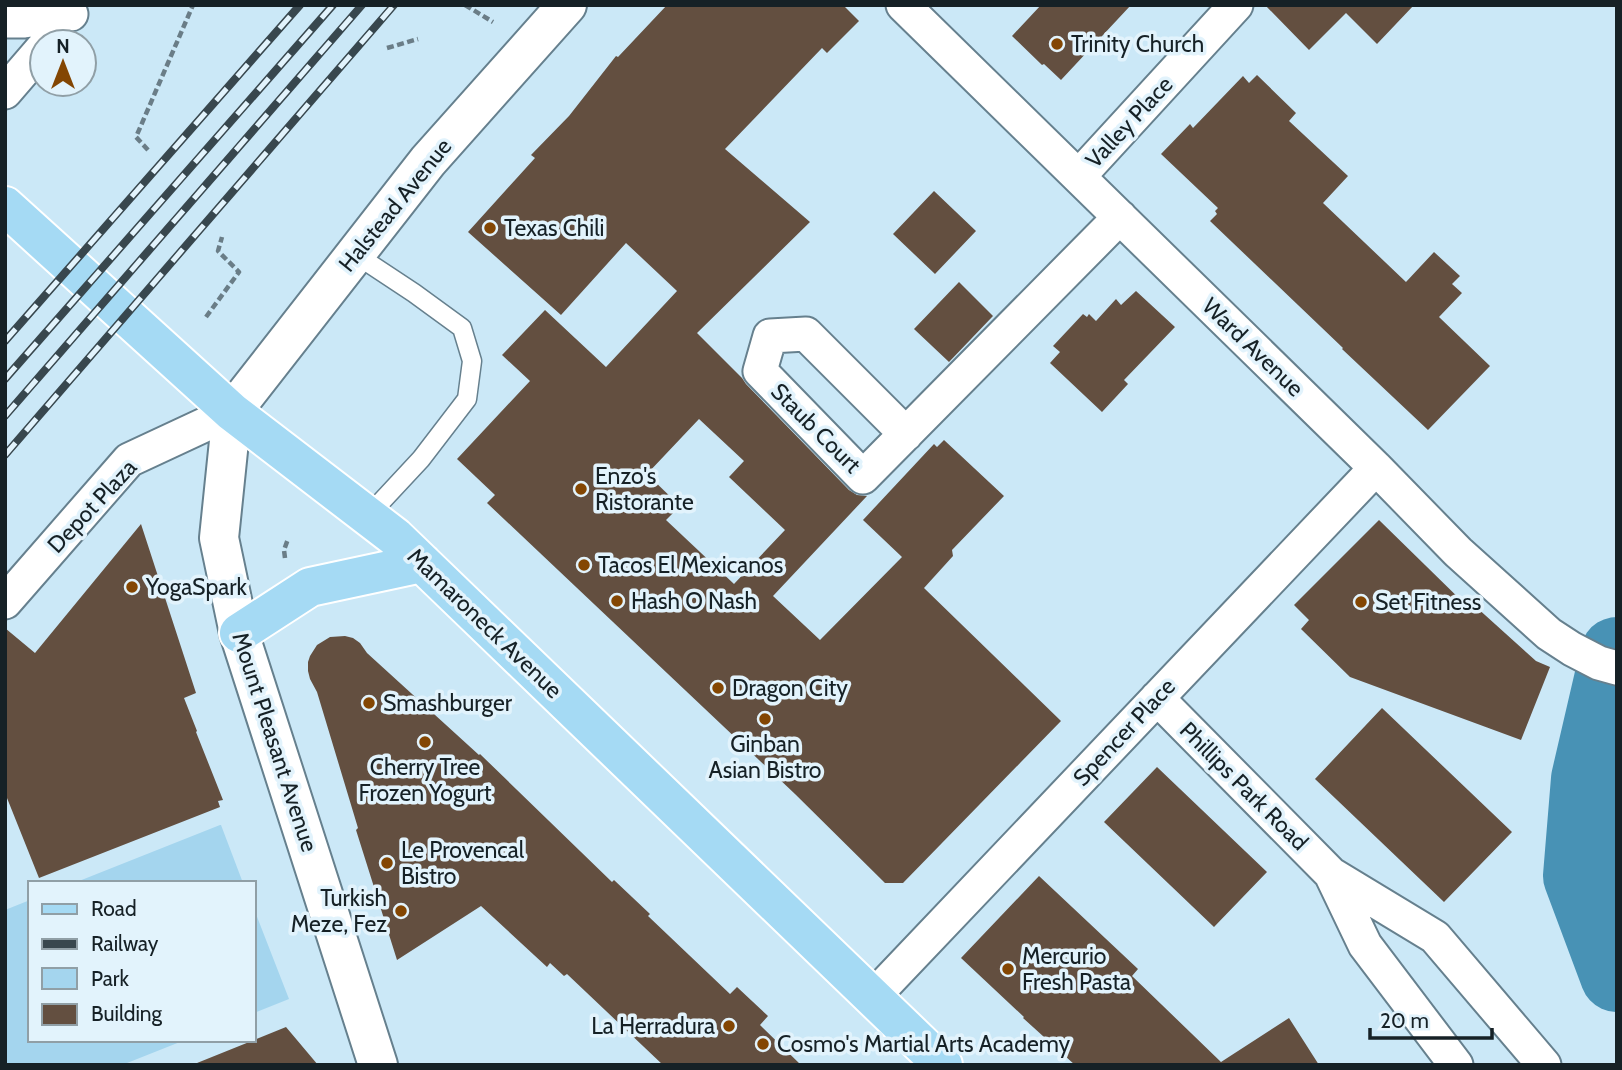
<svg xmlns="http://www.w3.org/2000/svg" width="1622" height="1070" viewBox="0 0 1622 1070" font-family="Cabin,sans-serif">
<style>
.green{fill:#a4d5ee}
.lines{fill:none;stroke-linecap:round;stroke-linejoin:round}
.river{stroke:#4892b5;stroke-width:74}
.building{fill:#634f40;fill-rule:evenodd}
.service-casing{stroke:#66808e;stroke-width:21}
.minor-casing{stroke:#66808e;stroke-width:37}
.tertiary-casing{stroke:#66808e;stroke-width:42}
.primary-casing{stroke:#fff;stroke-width:42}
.path{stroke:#6a7d87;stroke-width:4.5;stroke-dasharray:7 3.5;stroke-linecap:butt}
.service{stroke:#fff;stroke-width:18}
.minor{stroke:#fff;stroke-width:33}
.tertiary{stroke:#fff;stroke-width:38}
.primary{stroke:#a5daf4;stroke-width:38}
.rail-casing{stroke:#38474e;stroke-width:8}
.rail{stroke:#e2f3fc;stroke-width:5;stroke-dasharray:16;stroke-linecap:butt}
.poi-dot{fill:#834603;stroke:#e2f3fc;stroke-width:2.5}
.labels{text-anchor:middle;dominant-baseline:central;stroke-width:7;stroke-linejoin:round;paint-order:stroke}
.poi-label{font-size:23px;fill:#162126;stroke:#e2f3fc;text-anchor:start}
.street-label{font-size:23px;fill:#162126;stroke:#e2f3fc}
</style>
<rect width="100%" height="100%" fill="#cbe8f7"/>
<!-- green -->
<path class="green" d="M 221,825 L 243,883 L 74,883 L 220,825 Z
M 30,900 L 30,1040 L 185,1040 L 122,1065 L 5,1065 L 5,910 Z
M 254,909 L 289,999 L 254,1013 Z"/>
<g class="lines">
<!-- river -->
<path class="river" d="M 1617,654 L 1588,779 L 1580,876 L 1617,975"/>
</g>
<!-- building -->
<path class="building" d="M 667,5 L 843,5 L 859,21 L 827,53 L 822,48 L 725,149 L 810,222 L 697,333 L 742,378 L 746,384 L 849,490 L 857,495 L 867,496 L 773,596 L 820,640 L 902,557 L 863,520 L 934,444 L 937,447 L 944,440 L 1004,496 L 952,550 L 953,556 L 924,588 L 1061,721 L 903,883 L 885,883 L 795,794 L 487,503 L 495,495 L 457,459 L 530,381 L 502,355 L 545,310 L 606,367 L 677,291 L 626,243 L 561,315 L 468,232 L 535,158 L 531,155 L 569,116 L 616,56 L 618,57 ZM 699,419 L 744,461 L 729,477 L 785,530 L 734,584 L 666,520 L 680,506 L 647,474 Z
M 1041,5 L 1131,5 L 1061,80 L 1044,64 L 1042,65 L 1012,36 Z
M 1265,5 L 1414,5 L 1377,44 L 1346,13 L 1309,50 Z
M 1257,75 L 1296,113 L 1289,121 L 1348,176 L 1323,203 L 1406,282 L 1434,252 L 1460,276 L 1452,284 L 1462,293 L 1439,317 L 1490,366 L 1428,430 L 1342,349 L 1343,348 L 1210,221 L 1217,214 L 1215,211 L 1218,208 L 1161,154 L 1190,124 L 1193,128 L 1243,76 L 1249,83 Z
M 934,191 L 976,231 L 935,274 L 893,234 Z
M 959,282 L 993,316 L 949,362 L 914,329 Z
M 1136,291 L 1175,327 L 1124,380 L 1128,384 L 1102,412 L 1050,363 L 1060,352 L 1053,346 L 1083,314 L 1087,317 L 1089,314 L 1096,321 L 1116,299 L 1121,305 Z
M 1379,520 L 1471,610 L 1475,606 L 1536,661 L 1550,667 L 1521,740 L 1350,677 L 1301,629 L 1309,620 L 1294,605 Z
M 141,524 L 196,693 L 184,698 L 197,731 L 196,732 L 223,800 L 218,801 L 220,807 L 39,878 L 5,793 L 5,628 L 35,653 Z
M 345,636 L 353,638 L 360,643 L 367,653 L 479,755 L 480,754 L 612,882 L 614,880 L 650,914 L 648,916 L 730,994 L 737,987 L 768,1016 L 760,1025 L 801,1065 L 663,1065 L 567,974 L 564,976 L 550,963 L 547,967 L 481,906 L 397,960 L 356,830 L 358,828 L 317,692 L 310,679 L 308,671 L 308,662 L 310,656 L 317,645 L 330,637 Z
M 1382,708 L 1512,832 L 1444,902 L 1315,779 Z
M 1157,767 L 1267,872 L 1214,927 L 1104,822 Z
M 1039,876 L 1138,969 L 1132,976 L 1221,1062 L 1289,1018 L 1319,1065 L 1075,1065 L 1023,1018 L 1024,1017 L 961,958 Z
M 286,1027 L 318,1065 L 197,1065 L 197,1063 Z"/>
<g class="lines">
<defs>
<path id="service" d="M 355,254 L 414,293 L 462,328 L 472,361 L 467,399 L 421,459 L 368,516"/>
<path id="minor" d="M 903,5 L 1376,468 L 1458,552 L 1549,634 L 1572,649 L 1599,663 L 1617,668
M 5,21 L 24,21 L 71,14
M 5,92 L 42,49
M 1079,176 L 1236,5
M 906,434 L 806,334 L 770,336 L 760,371 L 863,477 L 1120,217
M 5,602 L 129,460 L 232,412
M 1157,698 L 1331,874 L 1435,937 L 1544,1065
M 1331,874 L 1365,945 L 1456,1065
M 873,997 L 1376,468"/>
<path id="tertiary" d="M 378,1065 L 239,633 L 219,538 L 232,412 L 428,161 L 567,5"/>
<path id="primary" d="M 5,206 L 232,412 L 395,537 L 943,1065
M 239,633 L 310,587 L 422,563"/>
</defs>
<!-- service casing -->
<use href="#service" class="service-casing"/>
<!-- minor casing -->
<use href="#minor" class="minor-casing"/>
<!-- tertiary casing -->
<use href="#tertiary" class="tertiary-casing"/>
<!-- primary casing -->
<use href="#primary" class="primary-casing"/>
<!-- path -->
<path class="path" d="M 465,5 L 493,22
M 387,48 L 418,39
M 148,150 L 136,137 L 193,5
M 206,317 L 239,272 L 218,251 L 222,237
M 285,558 L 284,550 L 288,539"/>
<!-- service -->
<use href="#service" class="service"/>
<!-- minor -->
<use href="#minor" class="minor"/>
<!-- tertiary -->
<use href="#tertiary" class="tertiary"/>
<!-- primary -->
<use href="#primary" class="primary"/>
<defs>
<path id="rail" d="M 5,341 L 300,5
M 5,379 L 333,5
M 5,416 L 362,5
M 5,455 L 394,5"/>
</defs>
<!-- rail casing -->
<use href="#rail" class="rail-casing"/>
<!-- rail -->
<use href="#rail" class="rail"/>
</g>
<!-- markers -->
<g class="poi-dot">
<circle cx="1057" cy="44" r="7"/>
<circle cx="490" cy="228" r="7"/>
<circle cx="581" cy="489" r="7"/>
<circle cx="584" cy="565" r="7"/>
<circle cx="132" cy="587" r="7"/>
<circle cx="617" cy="601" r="7"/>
<circle cx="1361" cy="602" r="7"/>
<circle cx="718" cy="688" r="7"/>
<circle cx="369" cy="703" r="7"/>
<circle cx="765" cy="719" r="7"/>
<circle cx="425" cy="742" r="7"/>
<circle cx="387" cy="863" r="7"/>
<circle cx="401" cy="911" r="7"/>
<circle cx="1008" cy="969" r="7"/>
<circle cx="729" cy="1026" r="7"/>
<circle cx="763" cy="1044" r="7"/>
</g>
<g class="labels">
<!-- poi labels -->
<g class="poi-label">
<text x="1071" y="44">Trinity Church</text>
<text x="504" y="228">Texas Chili</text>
<text x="595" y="476">Enzo's<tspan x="595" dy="26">Ristorante</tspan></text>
<text x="598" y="565">Tacos El Mexicanos</text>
<text x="146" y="587">YogaSpark</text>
<text x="631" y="601">Hash O Nash</text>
<text x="1375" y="602">Set Fitness</text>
<text x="732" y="688">Dragon City</text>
<text x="383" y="703">Smashburger</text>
<text x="765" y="744" text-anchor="middle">Ginban<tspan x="765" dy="26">Asian Bistro</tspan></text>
<text x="425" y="767" text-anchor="middle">Cherry Tree<tspan x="425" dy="26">Frozen Yogurt</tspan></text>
<text x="401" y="850">Le Provencal<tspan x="401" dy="26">Bistro</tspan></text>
<text x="387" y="898" text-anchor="end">Turkish<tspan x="387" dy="26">Meze, Fez</tspan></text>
<text x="1022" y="956">Mercurio<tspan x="1022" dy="26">Fresh Pasta</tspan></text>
<text x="715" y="1026" text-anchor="end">La Herradura</text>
<text x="777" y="1044">Cosmo's Martial Arts Academy</text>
</g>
<!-- street labels -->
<g class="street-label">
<text transform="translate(1129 122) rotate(-47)">Valley Place</text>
<text transform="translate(395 205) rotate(-51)">Halstead Avenue</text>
<text transform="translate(1253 347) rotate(44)">Ward Avenue</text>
<text transform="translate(816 428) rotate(45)">Staub Court</text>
<text transform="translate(92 506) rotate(-47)">Depot Plaza</text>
<text transform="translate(485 623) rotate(44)">Mamaroneck Avenue</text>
<text transform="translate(1124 732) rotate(-47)">Spencer Place</text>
<text transform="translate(275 742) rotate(72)">Mount Pleasant Avenue</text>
<text transform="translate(1244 786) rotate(45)">Phillips Park Road</text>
</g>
</g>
<!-- border -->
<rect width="1622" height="1070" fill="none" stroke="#162126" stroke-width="14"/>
<!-- legend -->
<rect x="28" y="881" width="228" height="161" fill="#e2f3fc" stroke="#909fa6" stroke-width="2"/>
<rect x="42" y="904" width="35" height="10" fill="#a5daf4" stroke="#909fa6" stroke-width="2"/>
<text x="91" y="916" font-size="21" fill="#162126">Road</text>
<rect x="42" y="939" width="35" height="10" fill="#38474e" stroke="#909fa6" stroke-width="2"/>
<text x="91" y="951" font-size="21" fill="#162126">Railway</text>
<rect x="42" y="968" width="35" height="21" fill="#a4d5ee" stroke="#909fa6" stroke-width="2"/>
<text x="91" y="986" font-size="21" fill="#162126">Park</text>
<rect x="42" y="1004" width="35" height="21" fill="#634f40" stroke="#909fa6" stroke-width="2"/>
<text x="91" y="1021" font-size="21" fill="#162126">Building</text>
<!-- north arrow -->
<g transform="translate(63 63)"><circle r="33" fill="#e2f3fc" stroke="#909fa6" stroke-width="2"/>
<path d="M0-5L12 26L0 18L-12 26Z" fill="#834603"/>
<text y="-10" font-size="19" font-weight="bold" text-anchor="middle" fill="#162126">N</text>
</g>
<!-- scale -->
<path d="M1370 1028v10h122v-10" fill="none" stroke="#162126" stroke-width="3.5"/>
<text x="1380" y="1028" font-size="21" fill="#162126" stroke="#e2f3fc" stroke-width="5" paint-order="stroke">20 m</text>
</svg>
